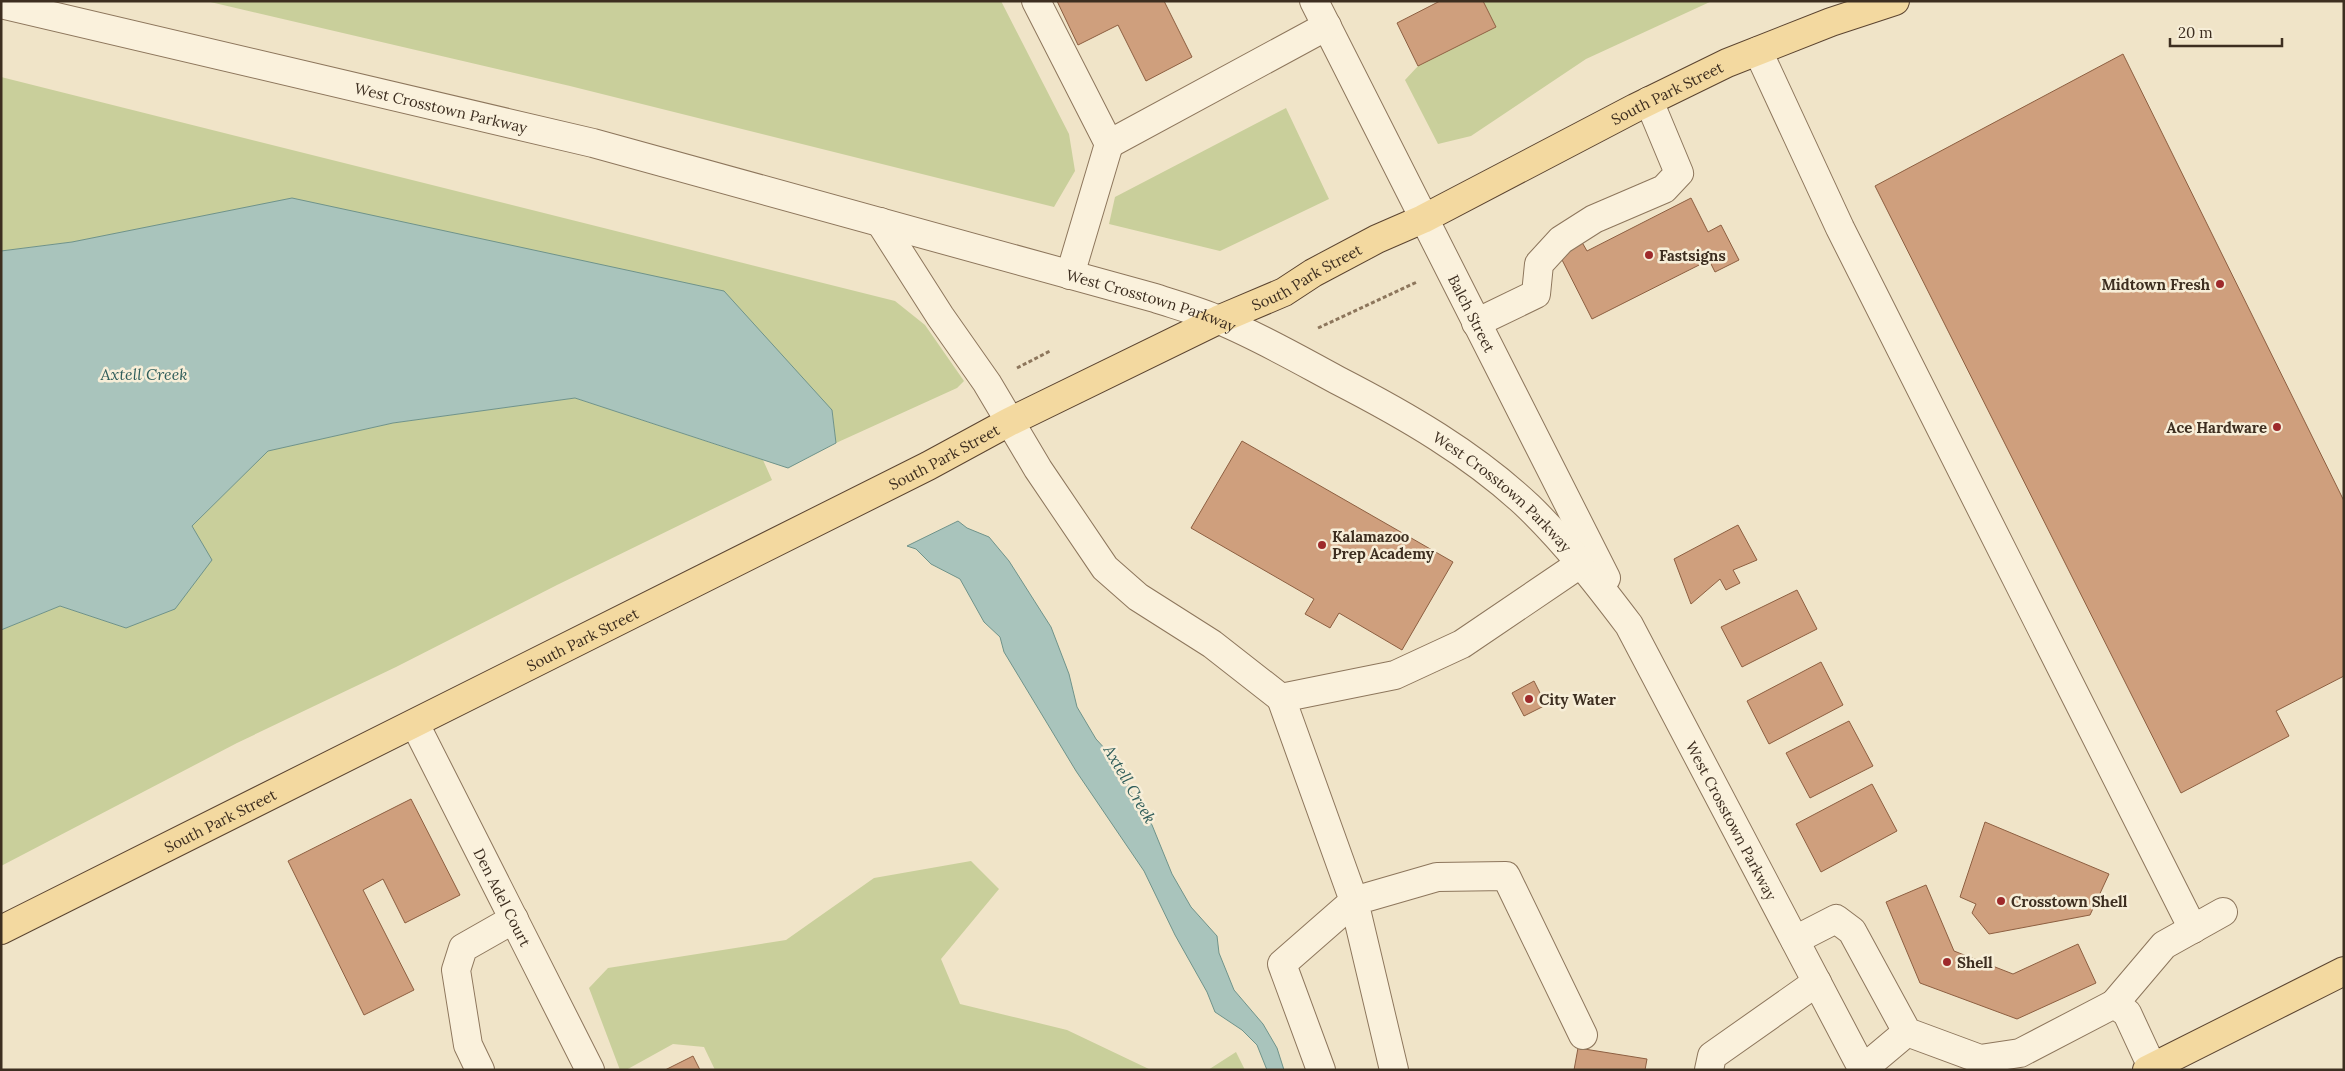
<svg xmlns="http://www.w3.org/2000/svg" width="2345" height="1071" viewBox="0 0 2345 1071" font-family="Lora,serif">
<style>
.green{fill:#c9cf9b}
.water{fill:#a9c4bc;stroke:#6f938a}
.building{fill:#cf9f7d;stroke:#8d5f41}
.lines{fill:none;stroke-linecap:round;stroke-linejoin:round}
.minor-casing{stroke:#8d765c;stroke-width:30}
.major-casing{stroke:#5b4430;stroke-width:30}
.path{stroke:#8d765c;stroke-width:3;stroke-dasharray:4 2.5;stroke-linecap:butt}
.minor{stroke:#faf1dc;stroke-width:28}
.major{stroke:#f3d9a0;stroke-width:28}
.poi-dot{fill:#9e2a2b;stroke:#f7eed8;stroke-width:2}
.labels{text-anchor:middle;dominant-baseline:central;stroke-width:5;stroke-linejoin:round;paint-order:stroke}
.street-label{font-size:15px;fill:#3d2e20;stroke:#f7eed8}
.poi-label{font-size:15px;font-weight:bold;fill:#3d2e20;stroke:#f7eed8;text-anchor:start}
.water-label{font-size:16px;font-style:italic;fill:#2f5d5a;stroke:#f7eed8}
</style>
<rect width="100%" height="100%" fill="#f0e4c8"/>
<!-- green -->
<path class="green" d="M 206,1 L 1001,1 L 1069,134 L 1075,171 L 1054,207 L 570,86 Z
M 1483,1 L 1712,1 L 1586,59 L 1471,136 L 1438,144 L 1405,80 L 1418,66 L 1496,27 Z
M 1,77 L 895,301 L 925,325 L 964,381 L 957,388 L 836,443 L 832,410 L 72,242 L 1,251 Z
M 1286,108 L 1329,199 L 1220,251 L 1109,224 L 1115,197 Z
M 575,398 L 763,460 L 772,480 L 557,585 L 396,667 L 237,743 L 1,866 L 1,630 L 60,606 L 126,628 L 192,526 L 267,451 L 393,423 Z
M 971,861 L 999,889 L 941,959 L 960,1004 L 1067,1030 L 1151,1070 L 715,1070 L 704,1047 L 673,1044 L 626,1070 L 620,1070 L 589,988 L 608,968 L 786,940 L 874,878 Z
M 1236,1052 L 1245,1070 L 1208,1070 Z"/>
<!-- water -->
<path class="water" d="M 292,198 L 724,291 L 832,410 L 836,443 L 788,468 L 575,398 L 393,423 L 268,451 L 192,526 L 212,560 L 175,609 L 126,628 L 60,606 L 1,630 L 1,251 L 72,242 Z
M 958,521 L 967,528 L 989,537 L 1009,561 L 1051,627 L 1069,674 L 1077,707 L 1096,739 L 1119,764 L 1131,792 L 1152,825 L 1172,874 L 1191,907 L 1217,936 L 1219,953 L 1234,990 L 1263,1024 L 1277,1048 L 1284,1070 L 1267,1070 L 1257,1045 L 1242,1030 L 1215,1012 L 1207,992 L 1175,935 L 1144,871 L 1076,771 L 1004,652 L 1000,637 L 984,622 L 960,579 L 931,564 L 916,549 L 907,546 Z"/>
<!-- building -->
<path class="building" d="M 1057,1 L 1164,1 L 1192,57 L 1146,81 L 1118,25 L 1078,45 Z
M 1440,1 L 1483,1 L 1496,27 L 1418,66 L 1397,23 Z
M 2123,54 L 2344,501 L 2344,676 L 2276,711 L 2289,736 L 2181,793 L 1875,186 Z
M 1691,198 L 1708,232 L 1721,225 L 1739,260 L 1715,272 L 1709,260 L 1592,319 L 1556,248 L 1579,237 L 1587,251 Z
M 1242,441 L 1453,562 L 1402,650 L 1339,613 L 1330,628 L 1305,614 L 1314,599 L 1191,528 Z
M 1738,525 L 1757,560 L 1733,570 L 1740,583 L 1726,590 L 1720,579 L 1691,604 L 1674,559 Z
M 1797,590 L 1817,629 L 1742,667 L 1721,627 Z
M 1821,662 L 1843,705 L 1769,744 L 1747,701 Z
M 1534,681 L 1546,705 L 1524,716 L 1512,693 Z
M 1849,721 L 1873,766 L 1810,798 L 1786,753 Z
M 1872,784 L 1897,831 L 1821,872 L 1796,824 Z
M 411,799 L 460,895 L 405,923 L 383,879 L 363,890 L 414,990 L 364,1015 L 288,861 Z
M 1985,822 L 2109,874 L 2090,915 L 1989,934 L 1972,913 L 1976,904 L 1960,897 Z
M 1926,885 L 1954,951 L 2013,974 L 2078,944 L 2096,983 L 2017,1019 L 1920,983 L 1886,902 Z
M 1578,1048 L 1647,1059 L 1645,1070 L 1574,1070 Z
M 693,1056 L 700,1070 L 665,1070 Z"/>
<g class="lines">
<defs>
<g id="minor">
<path d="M 1036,1 L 1109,144 L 1070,275"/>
<path id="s1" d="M 1314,1 L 1606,578"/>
<path id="s2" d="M 1,4 L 593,143 L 1155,298 C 1176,305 1198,311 1219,320 C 1260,337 1298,359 1337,380 C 1405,415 1473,454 1529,507 C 1566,543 1598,584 1629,625 L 1863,1070"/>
<path d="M 1758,51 L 1840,228 L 2193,929"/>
<path d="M 1109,144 L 1327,26"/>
<path d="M 880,222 L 940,316 L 987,383 L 1038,469 L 1105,568 L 1138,597 L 1212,644 L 1281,698 L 1395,675 L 1462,644 L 1580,564"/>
<path d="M 1476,323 L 1536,294 L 1539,264 L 1561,240 L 1594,219 L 1664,189 L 1679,173 L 1649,101"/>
<path d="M 1281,698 L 1354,901 L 1282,964 L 1321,1070"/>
<path id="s3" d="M 415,724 L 590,1070"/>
<path d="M 1795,940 L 1836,919 L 1852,931 L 1907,1032 L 1980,1059 L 2020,1053 L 2114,1004 L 2127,1013 L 2152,1067"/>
<path d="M 2114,1004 L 2164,945 L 2223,912"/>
<path d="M 1863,1069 L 1907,1032"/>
<path d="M 480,1070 L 468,1045 L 456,970 L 463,948 L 514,919"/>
<path d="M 1394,1070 L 1354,901 L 1437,877 L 1506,876 L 1583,1035"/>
<path d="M 1709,1070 L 1712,1056 L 1817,982"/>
</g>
<g id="major">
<path id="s4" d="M 1,930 L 928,466 L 1009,422 L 1218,320 L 1284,292 L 1313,273 L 1377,239 L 1423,219 L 1635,108 L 1727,63 L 1831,22 L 1895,1"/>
<path d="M 2147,1070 L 2344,971"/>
</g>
</defs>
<!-- minor casing -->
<use href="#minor" class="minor-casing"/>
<!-- major casing -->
<use href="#major" class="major-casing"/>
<!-- path -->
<path class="path" d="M 1318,328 L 1417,282
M 1017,368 L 1050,351"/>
<!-- minor -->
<use href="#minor" class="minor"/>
<!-- major -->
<use href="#major" class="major"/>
</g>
<!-- markers -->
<g class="poi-dot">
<circle cx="1649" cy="255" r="5"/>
<circle cx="2220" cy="284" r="5"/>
<circle cx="2277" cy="427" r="5"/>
<circle cx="1322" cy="545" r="5"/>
<circle cx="1529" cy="699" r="5"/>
<circle cx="2001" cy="901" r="5"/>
<circle cx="1947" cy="962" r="5"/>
</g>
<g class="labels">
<!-- street labels -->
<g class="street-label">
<text stroke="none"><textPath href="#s4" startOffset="1865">South Park Street</textPath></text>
<text stroke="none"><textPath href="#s2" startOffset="452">West Crosstown Parkway</textPath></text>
<text stroke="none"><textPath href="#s4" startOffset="1460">South Park Street</textPath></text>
<text stroke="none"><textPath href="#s2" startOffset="1188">West Crosstown Parkway</textPath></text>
<text stroke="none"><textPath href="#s1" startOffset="350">Balch Street</textPath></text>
<text stroke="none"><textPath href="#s4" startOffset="1055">South Park Street</textPath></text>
<text stroke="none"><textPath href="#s2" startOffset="1592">West Crosstown Parkway</textPath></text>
<text stroke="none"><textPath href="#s4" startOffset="650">South Park Street</textPath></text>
<text stroke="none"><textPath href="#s4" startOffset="245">South Park Street</textPath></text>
<text stroke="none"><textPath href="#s2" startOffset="1998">West Crosstown Parkway</textPath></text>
<text stroke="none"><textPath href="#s3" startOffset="194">Den Adel Court</textPath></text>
</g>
<!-- poi labels -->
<g class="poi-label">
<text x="1659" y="255">Fastsigns</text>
<text x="2210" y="284" text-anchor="end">Midtown Fresh</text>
<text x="2267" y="427" text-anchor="end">Ace Hardware</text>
<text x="1332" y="536">Kalamazoo<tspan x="1332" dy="17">Prep Academy</tspan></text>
<text x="1539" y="699">City Water</text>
<text x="2011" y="901">Crosstown Shell</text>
<text x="1957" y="962">Shell</text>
</g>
<!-- water labels -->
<g class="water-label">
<text x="144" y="374">Axtell Creek</text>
<text transform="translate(1130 784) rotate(60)">Axtell Creek</text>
</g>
</g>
<!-- border -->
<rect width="2345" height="1071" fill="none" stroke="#3d2e20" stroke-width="5"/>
<!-- scale -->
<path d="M2170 38v8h112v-8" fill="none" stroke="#3d2e20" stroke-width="2.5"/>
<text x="2178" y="38" font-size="15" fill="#3d2e20" stroke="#f7eed8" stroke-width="4" paint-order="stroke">20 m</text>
</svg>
